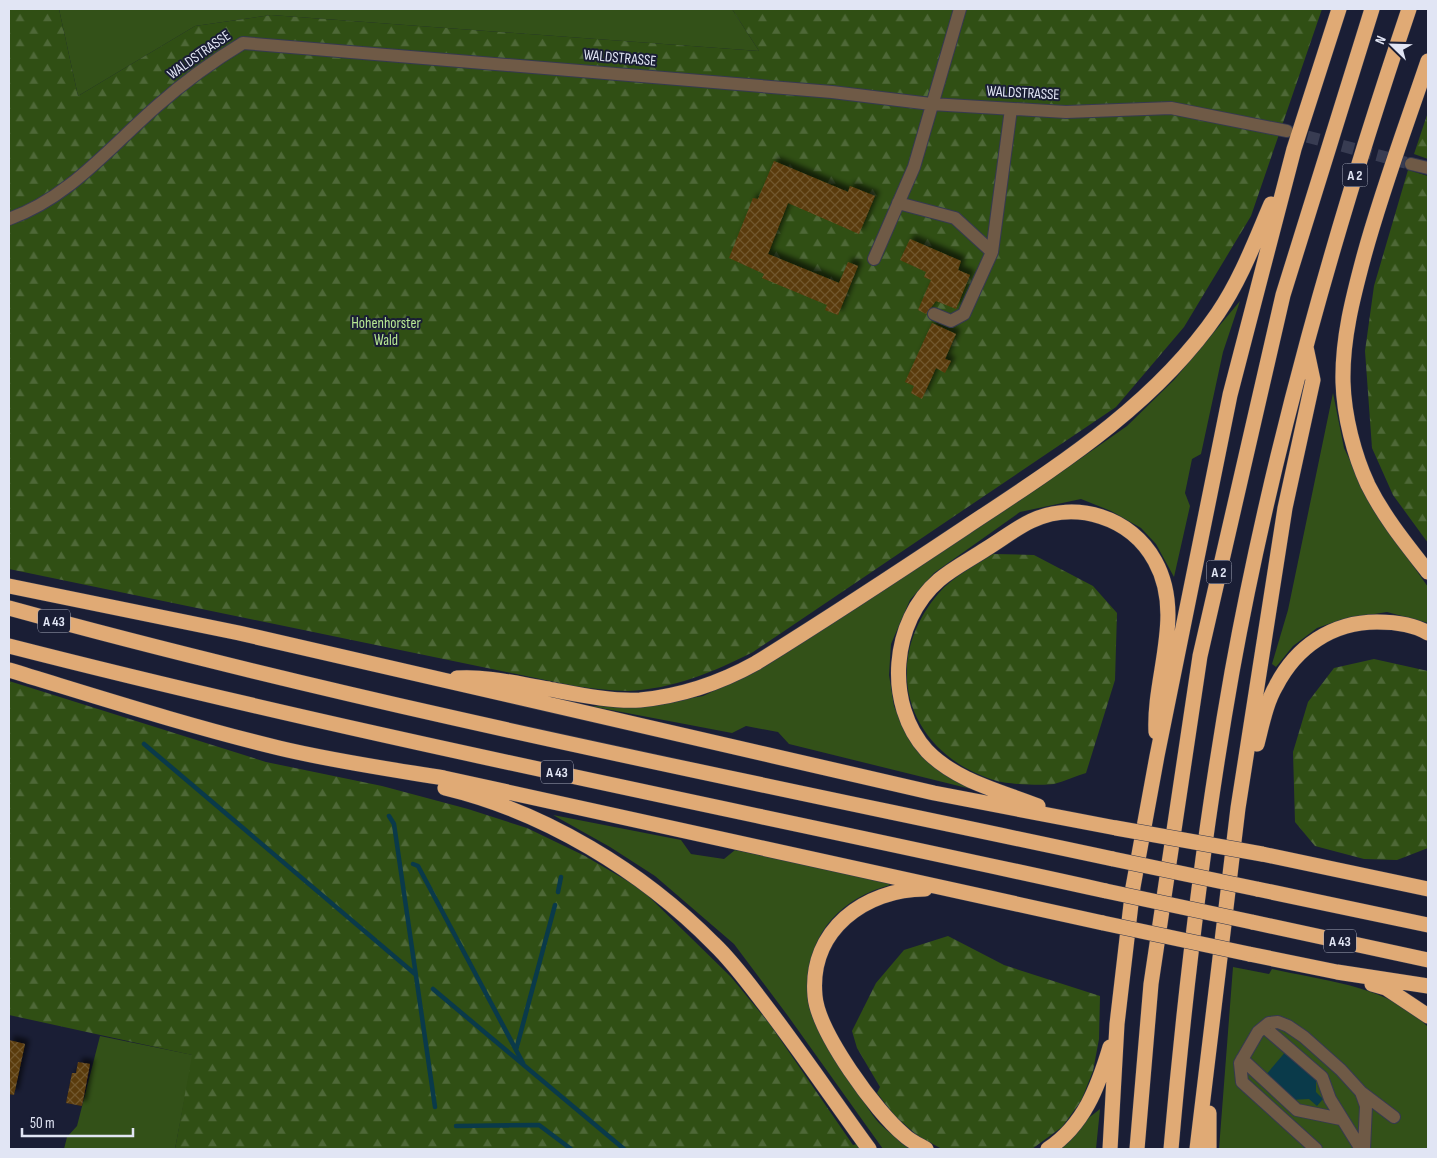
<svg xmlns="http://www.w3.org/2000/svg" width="1437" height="1158" viewBox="0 0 1437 1158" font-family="'Sofia Sans Condensed',sans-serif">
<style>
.grass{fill:#335118}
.forest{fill:url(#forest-firs)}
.water{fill:#0a3a4a}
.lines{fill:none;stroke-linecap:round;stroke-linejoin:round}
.stream{stroke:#0a3a4a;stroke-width:4.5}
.building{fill:url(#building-cross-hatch);filter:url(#shadow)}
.minor-tunnel{stroke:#383c52;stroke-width:12;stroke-dasharray:12 6;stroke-linecap:butt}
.minor-casing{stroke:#363a50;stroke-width:14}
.highway-casing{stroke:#363a50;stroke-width:16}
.minor{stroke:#6f5a46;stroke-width:12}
.highway{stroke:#e0aa75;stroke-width:15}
.highway-bridge-casing{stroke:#363a50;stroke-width:16;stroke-linecap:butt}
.highway-bridge{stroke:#e0aa75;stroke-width:15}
.labels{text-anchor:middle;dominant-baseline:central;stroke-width:4;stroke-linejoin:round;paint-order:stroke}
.shield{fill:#1a1e35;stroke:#a5a9bb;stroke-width:1}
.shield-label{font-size:14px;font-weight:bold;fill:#e1e5f4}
.street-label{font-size:15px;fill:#e1e5f4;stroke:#1a1e35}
.park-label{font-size:15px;fill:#b7e893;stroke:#1a1e35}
</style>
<defs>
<pattern id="forest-firs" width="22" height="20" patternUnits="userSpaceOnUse" patternTransform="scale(1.25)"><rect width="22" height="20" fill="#304f14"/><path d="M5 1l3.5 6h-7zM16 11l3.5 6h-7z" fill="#4e6837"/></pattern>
<pattern id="building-cross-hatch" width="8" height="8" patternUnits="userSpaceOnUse" patternTransform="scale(1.25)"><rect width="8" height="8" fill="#5a3b0a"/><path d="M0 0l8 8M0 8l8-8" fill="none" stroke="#71572e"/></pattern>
<filter id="shadow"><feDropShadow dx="4.5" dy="-4.5" stdDeviation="2.5" flood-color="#0009"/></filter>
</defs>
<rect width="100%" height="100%" fill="#1a1e35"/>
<!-- grass -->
<path class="grass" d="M 59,9 L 732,9 L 759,51 L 271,15 L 195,26 L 78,96 Z
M 1240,301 L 1223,352 L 1201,454 L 1192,459 L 1185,493 L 1190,506 L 1174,577 L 1156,544 L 1141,528 L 1111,511 L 1081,499 L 1020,512 L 934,573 L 910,600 L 891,644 L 889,675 L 894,706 L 906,734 L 923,757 L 971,789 L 789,744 L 778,732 L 746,726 L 732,733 L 590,706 L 640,707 L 703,696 L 766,666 L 1040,487 L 1127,426 L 1174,380 Z
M 1333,393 L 1344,448 L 1374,510 L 1428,587 L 1428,623 L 1387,612 L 1343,619 L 1317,628 L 1293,646 L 1276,667 L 1272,664 L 1288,610 Z
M 553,815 L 681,840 L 691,854 L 724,859 L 735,850 L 887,882 L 890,885 C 842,898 810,931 808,982 C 808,988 807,995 808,1001 C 815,1035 838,1064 857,1091 C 864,1102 871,1114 879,1123 C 889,1133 901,1141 912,1149 L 883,1149 L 788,1016 L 734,944 L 655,876 L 610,847 Z
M 1233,967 L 1269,974 L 1272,969 C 1325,981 1390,986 1428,1027 L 1428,1149 L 1219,1149 Z
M 100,1036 L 193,1055 L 175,1149 L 64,1149 L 67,1137 L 77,1126 Z
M 1100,1109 L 1096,1149 L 1060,1149 L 1086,1120 Z"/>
<!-- forest -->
<path class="forest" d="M 9,9 L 59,9 L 78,96 L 195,26 L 271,15 L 759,51 L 732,9 L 1322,9 L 1251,216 L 1184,327 L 1116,407 L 753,652 C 714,672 673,689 628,691 C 610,691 592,688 574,686 L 9,569 Z
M 1428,112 L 1428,159 L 1414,154 Z
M 1408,170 L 1428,176 L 1428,543 L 1393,495 L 1372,448 L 1365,351 L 1374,286 Z
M 993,554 L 1034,555 L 1093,586 L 1117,613 L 1115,680 L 1086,773 C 1076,776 1065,781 1054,784 C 1043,786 1007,784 997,781 C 908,755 878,665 938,594 C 952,577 976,565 993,554 Z
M 1374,659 L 1428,671 L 1428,848 L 1397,860 L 1364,859 L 1315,846 L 1295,822 L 1293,752 L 1308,702 L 1334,668 Z
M 9,681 L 266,762 L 382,786 L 468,809 L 527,828 L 585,856 L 641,889 L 731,977 L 769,1023 L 853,1145 L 857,1144 L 860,1149 L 175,1149 L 192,1055 L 9,1015 Z
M 948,936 L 1004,965 L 1100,996 L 1099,1039 L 1093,1071 L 1081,1101 L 1062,1127 L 1032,1149 L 942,1149 L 918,1136 L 895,1116 L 877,1093 L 880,1087 L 857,1048 L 852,1031 L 876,983 L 904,950 Z"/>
<!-- water -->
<path class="water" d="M 1287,1050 L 1316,1075 L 1316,1092 L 1323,1099 L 1317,1106 L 1309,1099 L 1290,1100 L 1265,1076 Z"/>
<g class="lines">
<!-- stream -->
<path class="stream" d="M 144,744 L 415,974
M 389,816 L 394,824 L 435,1107
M 413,864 L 418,866 L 523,1063
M 558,892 L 561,877
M 433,989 L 624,1149
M 516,1050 L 555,905
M 456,1126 L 539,1125 L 571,1149"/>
</g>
<!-- building -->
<path class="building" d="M 774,161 L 848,192 L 850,186 L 875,196 L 859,234 L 788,203 L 768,254 L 839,283 L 848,262 L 858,266 L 838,315 L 825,310 L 827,305 L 762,278 L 764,274 L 729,258 L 753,198 L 758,199 Z
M 910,239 L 961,261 L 958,270 L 970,275 L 956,309 L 936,301 L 926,314 L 918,310 L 931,280 L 924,277 L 926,272 L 900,260 Z
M 932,323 L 956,334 L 945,359 L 951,361 L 945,373 L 936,368 L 922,399 L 911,393 L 914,386 L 905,382 Z
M 9,1040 L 25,1044 L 14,1095 L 9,1094 Z
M 78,1062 L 90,1064 L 82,1106 L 66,1103 L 72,1073 L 76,1073 Z"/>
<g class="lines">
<!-- minor-tunnel -->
<path class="minor-tunnel" d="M 1290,132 L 1411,164"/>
<defs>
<path id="minor" d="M 1411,164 L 1428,168
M 898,203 L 955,218 L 992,252
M 9,219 C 69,198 110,147 157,106 C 183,83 213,61 243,43 L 832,92 L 931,104 L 1066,112 L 1171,108 L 1287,131
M 874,259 L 914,167 L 960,9
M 934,314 L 951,321 L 964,314 L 992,252 L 1011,109
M 1264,1027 L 1322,1077 L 1330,1099 L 1361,1149
M 1242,1059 L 1297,1110 L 1341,1119
M 1361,1092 L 1394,1117
M 1316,1149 L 1242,1082 L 1240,1063 L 1258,1032 L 1269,1023 L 1278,1022 L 1288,1026 L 1304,1037 L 1341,1070 L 1361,1092 L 1366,1106 L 1364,1149"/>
<path id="highway" d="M 1428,61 C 1406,126 1382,190 1364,256 C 1353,297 1342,339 1343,382 C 1344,416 1354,455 1368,485 C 1384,517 1406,544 1428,572
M 9,586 L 239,633 L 934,793 L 1116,828
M 9,608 C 373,708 744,780 1113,859
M 9,646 C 372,739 741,810 1106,891
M 9,670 C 98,697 188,726 279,748 C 333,761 389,769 444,778 L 1103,923
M 457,678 C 488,676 518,684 549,689 C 576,694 612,702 640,700 C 681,696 720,683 756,663 C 827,619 897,573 966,527 C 1058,466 1155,405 1218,313 C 1241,279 1255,241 1271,204
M 1257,744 C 1262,725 1266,703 1276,686 C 1296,647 1332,622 1377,622 C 1394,622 1413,624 1428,633
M 445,788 C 545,812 642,871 714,944 C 733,962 749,984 765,1005 C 801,1052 834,1101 869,1149
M 1038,806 C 1000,791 956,781 927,751 C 884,704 891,621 939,580 C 953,568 971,559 986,549 C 1001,540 1016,528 1031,521 C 1076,500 1131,517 1155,561 C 1185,615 1153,676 1156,732
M 1262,854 L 1428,889
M 925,889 C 865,889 809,930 815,996 C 818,1032 876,1112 904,1135 C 910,1141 919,1145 926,1149
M 1257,889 L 1428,925
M 1252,922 L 1428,960
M 1249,954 L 1337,972 L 1428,986
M 1372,984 L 1386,988 L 1428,1016
M 1048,1149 C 1084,1125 1098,1087 1110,1047
M 1110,1149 L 1117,1024 L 1133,887 L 1157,756 L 1230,395 L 1294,149 L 1339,9
M 1137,1149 L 1151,984 L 1200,656 L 1283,295 L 1372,9
M 1171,1149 C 1185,989 1204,830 1232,672 C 1273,446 1336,226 1409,9
M 1197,1149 L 1238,808 L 1285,508 L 1313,380 L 1306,347
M 1209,1149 L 1209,1113"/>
</defs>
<!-- minor casing -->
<use href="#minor" class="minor-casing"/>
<!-- highway casing -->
<use href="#highway" class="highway-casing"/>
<!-- minor -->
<use href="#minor" class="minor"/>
<!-- highway -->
<use href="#highway" class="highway"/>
<defs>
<path id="highway-bridge" d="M 1116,828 L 1262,854
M 1113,859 L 1257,889
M 1106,891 L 1252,922
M 1103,923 L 1249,954"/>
</defs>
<!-- highway-bridge casing -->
<use href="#highway-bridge" class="highway-bridge-casing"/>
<!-- highway-bridge -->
<use href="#highway-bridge" class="highway-bridge"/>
</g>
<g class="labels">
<!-- shield labels -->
<g class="shield">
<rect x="1342.5" y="163.5" width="25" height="23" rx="4"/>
<rect x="1206.5" y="560.5" width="25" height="23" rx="4"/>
<rect x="38" y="609.5" width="32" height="23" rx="4"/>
<rect x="541" y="760.5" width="32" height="23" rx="4"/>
<rect x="1324" y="929.5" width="32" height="23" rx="4"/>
</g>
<g class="shield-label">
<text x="1355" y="175">A 2</text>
<text x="1219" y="572">A 2</text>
<text x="54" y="621">A 43</text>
<text x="557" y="772">A 43</text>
<text x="1340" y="941">A 43</text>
</g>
<!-- street labels -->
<g class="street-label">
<text transform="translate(199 55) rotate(-35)">WALDSTRASSE</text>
<text transform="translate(620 58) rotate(5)">WALDSTRASSE</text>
<text transform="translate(1023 93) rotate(3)">WALDSTRASSE</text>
</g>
<!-- park labels -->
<g class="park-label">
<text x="386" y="323">Hohenhorster<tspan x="386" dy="17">Wald</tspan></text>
</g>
</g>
<!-- border -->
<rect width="1437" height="1158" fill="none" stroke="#e1e5f4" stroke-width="20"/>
<!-- north arrow -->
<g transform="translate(1392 45) rotate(293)" stroke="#1a1e35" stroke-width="4" paint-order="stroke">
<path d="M0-4L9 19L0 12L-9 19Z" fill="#e1e5f4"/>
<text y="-8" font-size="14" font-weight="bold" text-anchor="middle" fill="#e1e5f4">N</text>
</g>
<!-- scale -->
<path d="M22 1128v8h111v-8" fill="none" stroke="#e1e5f4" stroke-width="2.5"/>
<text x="30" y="1128" font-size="15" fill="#e1e5f4" stroke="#1a1e35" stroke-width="4" paint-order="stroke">50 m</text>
</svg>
